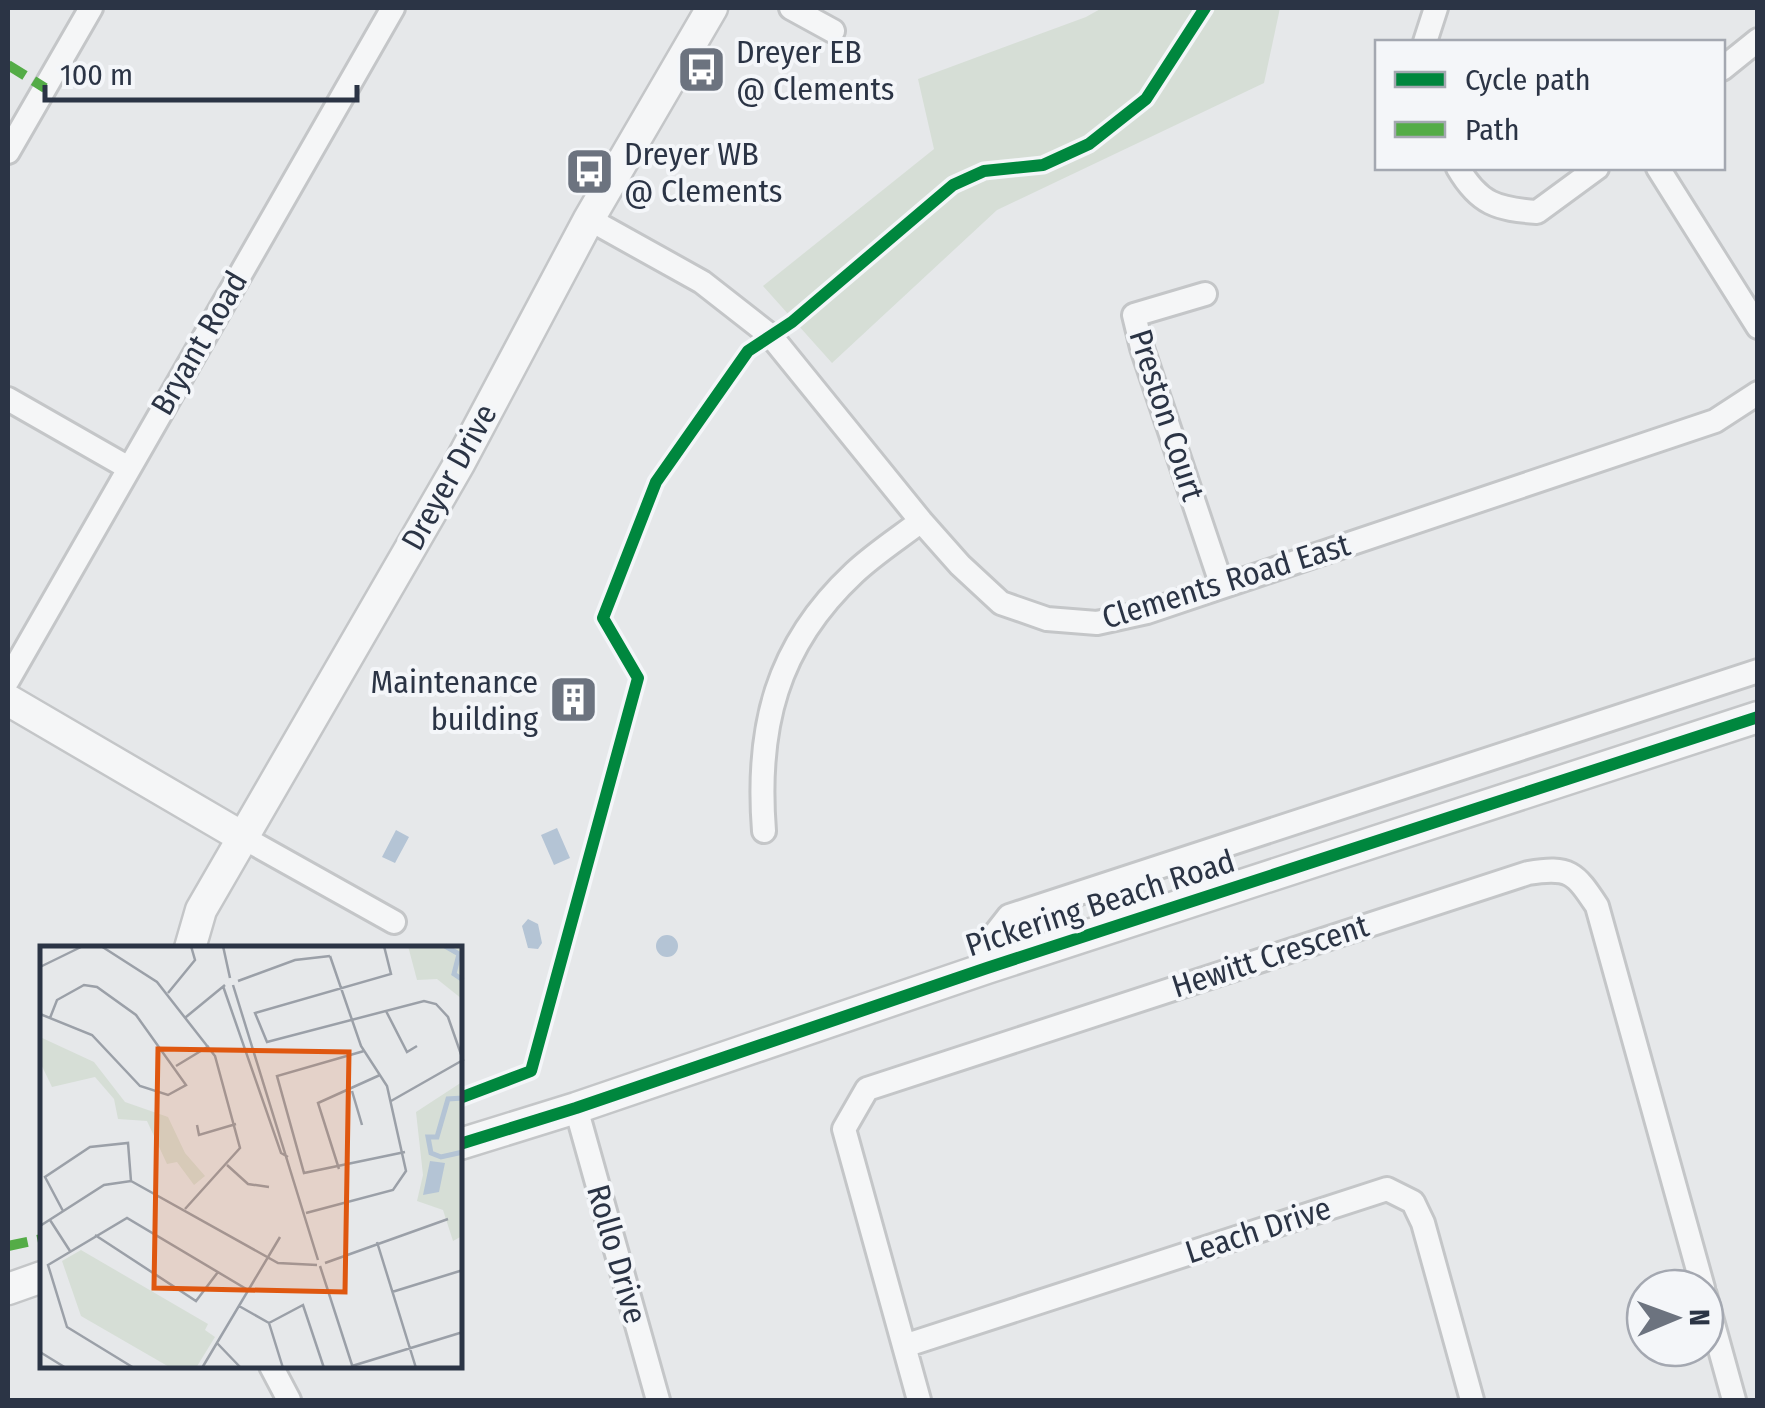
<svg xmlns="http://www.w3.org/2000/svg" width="1765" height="1408" viewBox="0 0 1765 1408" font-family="'Fira Sans Condensed',sans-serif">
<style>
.green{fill:#d6ded6}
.water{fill:#b4c4d5}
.building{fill:#ced0d3}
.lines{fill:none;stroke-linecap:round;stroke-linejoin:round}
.minor-casing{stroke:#c4c6c8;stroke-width:28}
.tertiary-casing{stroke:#c4c6c8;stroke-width:35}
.minor{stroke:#f5f6f7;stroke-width:22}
.tertiary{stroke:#f5f6f7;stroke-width:30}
.quiet{stroke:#54ac47;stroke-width:10;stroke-dasharray:20 10;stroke-linecap:butt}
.cycleway-casing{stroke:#f4f6f9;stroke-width:19}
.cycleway{stroke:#00873e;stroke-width:12}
.labels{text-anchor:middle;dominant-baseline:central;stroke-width:8;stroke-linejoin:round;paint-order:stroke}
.poi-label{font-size:32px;fill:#2b3445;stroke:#f4f6f9;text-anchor:start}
.street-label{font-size:32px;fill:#2b3445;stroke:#f4f6f9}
.inset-river{fill:none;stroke:#b4c4d5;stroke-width:5}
.inset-road{fill:none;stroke:#9ba0a8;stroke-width:2.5}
.view{fill:#df570f;fill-opacity:0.15;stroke:#df570f;stroke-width:5}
.inset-edge{fill:none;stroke:#2b3445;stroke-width:5}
</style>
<rect width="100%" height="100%" fill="#e6e8ea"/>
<!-- green -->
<path class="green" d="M 1102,8 L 1280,8 L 1264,83 L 997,210 L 832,363 L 763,286 L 934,149 L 918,79 L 1086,17 Z"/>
<!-- water -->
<path class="water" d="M 557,828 L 570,858 L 554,865 L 541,835 Z
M 396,830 L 409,837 L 395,863 L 382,857 Z
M 528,919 L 538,924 L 542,943 L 538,949 L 528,948 L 522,926 Z
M656 946a11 11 0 1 1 22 0a11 11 0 1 1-22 0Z"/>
<!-- building -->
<path class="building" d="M 570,680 L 590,691 L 575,720 L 555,709 Z"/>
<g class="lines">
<defs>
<path id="minor" d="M 791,8 L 833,31
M 1425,42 L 1436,8
M 1722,69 L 1758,40
M 8,152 L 91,8
M 1458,168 C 1479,204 1497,209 1537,212 L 1597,168
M 1658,168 L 1758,327
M 589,219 L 702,282 L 771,336 L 921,521 L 960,565 L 1001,603 L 1047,619 L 1097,623 L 1147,612 L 1715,421 L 1758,393
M 1205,294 L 1134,315 L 1142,348 L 1222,586
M 8,399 L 127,467
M 8,680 L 393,8
M 764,831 C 756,728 776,646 854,573 C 874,554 899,538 921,521
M 244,838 L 394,922
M 987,968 L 991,939 L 1009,916 L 1758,671
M 576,1108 L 658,1400
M 1705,1295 L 1734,1400
M 904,1346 L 1387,1189 L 1413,1202 L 1423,1223 L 1472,1400
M 271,1366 L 289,1400
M 919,1400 L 844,1129 L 867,1089 L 1528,873 C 1570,866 1575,873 1597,906 L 1703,1288"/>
<path id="tertiary" d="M 8,700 L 244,838
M 190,948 L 201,910 L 459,464 L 589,219 L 712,8
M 460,1144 L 576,1108 L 987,968 L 1758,717
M 8,1289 L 42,1277"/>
</defs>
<!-- minor casing -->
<use href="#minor" class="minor-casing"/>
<!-- tertiary casing -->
<use href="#tertiary" class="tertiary-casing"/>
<!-- minor -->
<use href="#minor" class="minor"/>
<!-- tertiary -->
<use href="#tertiary" class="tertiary"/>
<!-- quiet -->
<path class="quiet" d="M 8,65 L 45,88
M 8,1246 L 42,1239"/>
<defs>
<path id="cycleway" d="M 460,1098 L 531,1071 L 638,678 L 603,618 L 656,482 L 748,351 L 792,322 L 953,185 L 984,171 L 1043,165 L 1089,144 L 1146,99 L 1205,8
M 460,1144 L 576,1108 L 987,968 L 1758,717"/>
</defs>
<!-- cycleway casing -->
<use href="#cycleway" class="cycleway-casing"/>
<!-- cycleway -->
<use href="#cycleway" class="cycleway"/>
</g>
<!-- icons -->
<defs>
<symbol id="bus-square" viewBox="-11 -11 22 22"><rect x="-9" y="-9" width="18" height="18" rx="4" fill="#6c737f" stroke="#f4f6f9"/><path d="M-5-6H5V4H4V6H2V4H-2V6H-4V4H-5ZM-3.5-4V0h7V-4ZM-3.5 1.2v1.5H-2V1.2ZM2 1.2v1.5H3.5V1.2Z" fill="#fff"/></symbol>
<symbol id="building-square" viewBox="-11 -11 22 22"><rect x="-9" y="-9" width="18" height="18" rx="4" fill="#6c737f" stroke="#f4f6f9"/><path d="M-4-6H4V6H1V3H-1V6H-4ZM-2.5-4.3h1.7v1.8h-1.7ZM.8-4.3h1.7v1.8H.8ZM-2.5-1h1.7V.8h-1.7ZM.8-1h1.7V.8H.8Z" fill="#fff"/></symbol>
</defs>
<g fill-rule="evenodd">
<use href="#bus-square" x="674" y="42" width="55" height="55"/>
<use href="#bus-square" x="562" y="144" width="55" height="55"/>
<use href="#building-square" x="546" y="672" width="55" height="55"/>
</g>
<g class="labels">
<!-- poi labels -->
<g class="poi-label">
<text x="736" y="52">Dreyer EB<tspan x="736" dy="37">@ Clements</tspan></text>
<text x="624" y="154">Dreyer WB<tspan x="624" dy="37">@ Clements</tspan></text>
<text x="538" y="682" text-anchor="end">Maintenance<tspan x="538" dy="37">building</tspan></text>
</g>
<!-- street labels -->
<g class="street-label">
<text transform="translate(199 343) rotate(-60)">Bryant Road</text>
<text transform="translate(1167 415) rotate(72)">Preston Court</text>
<text transform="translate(449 477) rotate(-61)">Dreyer Drive</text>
<text transform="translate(1226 581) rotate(-17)">Clements Road East</text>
<text transform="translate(1100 903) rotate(-18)">Pickering Beach Road</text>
<text transform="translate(1270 956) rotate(-18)">Hewitt Crescent</text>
<text transform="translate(1258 1230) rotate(-18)">Leach Drive</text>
<text transform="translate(617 1254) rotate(74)">Rollo Drive</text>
</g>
</g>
<!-- overview -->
<g transform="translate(40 946)">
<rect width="422" height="422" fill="#e6e8ea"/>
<path d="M 368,0 L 422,0 L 422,53 L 397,33 L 377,34 ZM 0,91 L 54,116 L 85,156 L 128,171 L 145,207 L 165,230 L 154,239 L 137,216 L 127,218 L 107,175 L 78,173 L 74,153 L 55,131 L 12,141 L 0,116 ZM 422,136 L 422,290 L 413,295 L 403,264 L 377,255 L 383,229 L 376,166 ZM 41,304 L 168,378 L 165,384 L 175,391 L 156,422 L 131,422 L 41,370 L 22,315 Z" fill="#d6ded6"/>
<path d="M 390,215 L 405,217 L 399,246 L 383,249 Z" fill="#b4c4d5"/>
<path class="inset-river" d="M 405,0 L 419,8 L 414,28 L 423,34M 423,152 L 408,153 L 397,191 L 388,191 L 391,207 L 401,211 L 423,206"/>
<path class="inset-road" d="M 61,0 L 117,36 L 175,110 L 200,202 L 145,263M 183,0 L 190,32M 344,0 L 351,28 L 215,67 L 227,96 L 384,55 L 396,58 L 408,71 L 423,114 L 351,155M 0,21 L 43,0M 198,35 L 255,14 L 290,10M 193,39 L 278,314M 183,40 L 241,207 L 248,211M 128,47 L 155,14 L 151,0M 346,65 L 367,106 L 377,100M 0,68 L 52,89 L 100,140 L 128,149 L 146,139 L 96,69 L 57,41 L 44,39 L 17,54 L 10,72M 146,71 L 185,39M 324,105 L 237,130 L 264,227 L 365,206M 136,120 L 169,100M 312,145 L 322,179M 157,179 L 159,189 L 196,178M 187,219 L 208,238 L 229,241M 299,223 L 278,157 L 340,129M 23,265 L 5,231 L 50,201 L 88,197 L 91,235M 266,267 L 353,244 L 366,225 L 347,140 L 321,100 L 290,10M 10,274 L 30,305M 0,280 L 64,239 L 91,235 L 238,317 L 277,319M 55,289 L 156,355 L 178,326M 337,296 L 376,422M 285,317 L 408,273M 280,320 L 313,422M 352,346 L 423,324M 199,360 L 229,377 L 243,422M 229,377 L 263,359 L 284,422M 177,397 L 201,422M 0,406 L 26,422M 312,420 L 423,386M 94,422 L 27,381 L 8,319 L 87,272 L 208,344M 162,422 L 240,291"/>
<path class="view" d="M 118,103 L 309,106 L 305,346 L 114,342 Z"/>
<rect width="422" height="422" class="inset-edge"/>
</g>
<!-- border -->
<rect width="1765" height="1408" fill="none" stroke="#2b3445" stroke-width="20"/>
<!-- legend -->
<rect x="1375" y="40" width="350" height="130" fill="#f4f6f9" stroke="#a4a8b1" stroke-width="2.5"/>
<rect x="1395" y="72" width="50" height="15" fill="#00873e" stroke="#a4a8b1" stroke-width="2.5"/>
<text x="1465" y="90" font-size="30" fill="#2b3445">Cycle path</text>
<rect x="1395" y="122" width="50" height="15" fill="#54ac47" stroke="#a4a8b1" stroke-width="2.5"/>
<text x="1465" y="140" font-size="30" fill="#2b3445">Path</text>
<!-- north arrow -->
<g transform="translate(1675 1318) rotate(89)"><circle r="48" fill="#f4f6f9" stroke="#a4a8b1" stroke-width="2.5"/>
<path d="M0-8L18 38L0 25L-18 38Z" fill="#6c737f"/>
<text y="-15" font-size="28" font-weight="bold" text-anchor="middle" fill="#2b3445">N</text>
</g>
<!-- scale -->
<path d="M45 85v15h312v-15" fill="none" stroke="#2b3445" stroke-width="5"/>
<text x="60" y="85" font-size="30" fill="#2b3445" stroke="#f4f6f9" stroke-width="8" paint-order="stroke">100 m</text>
</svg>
